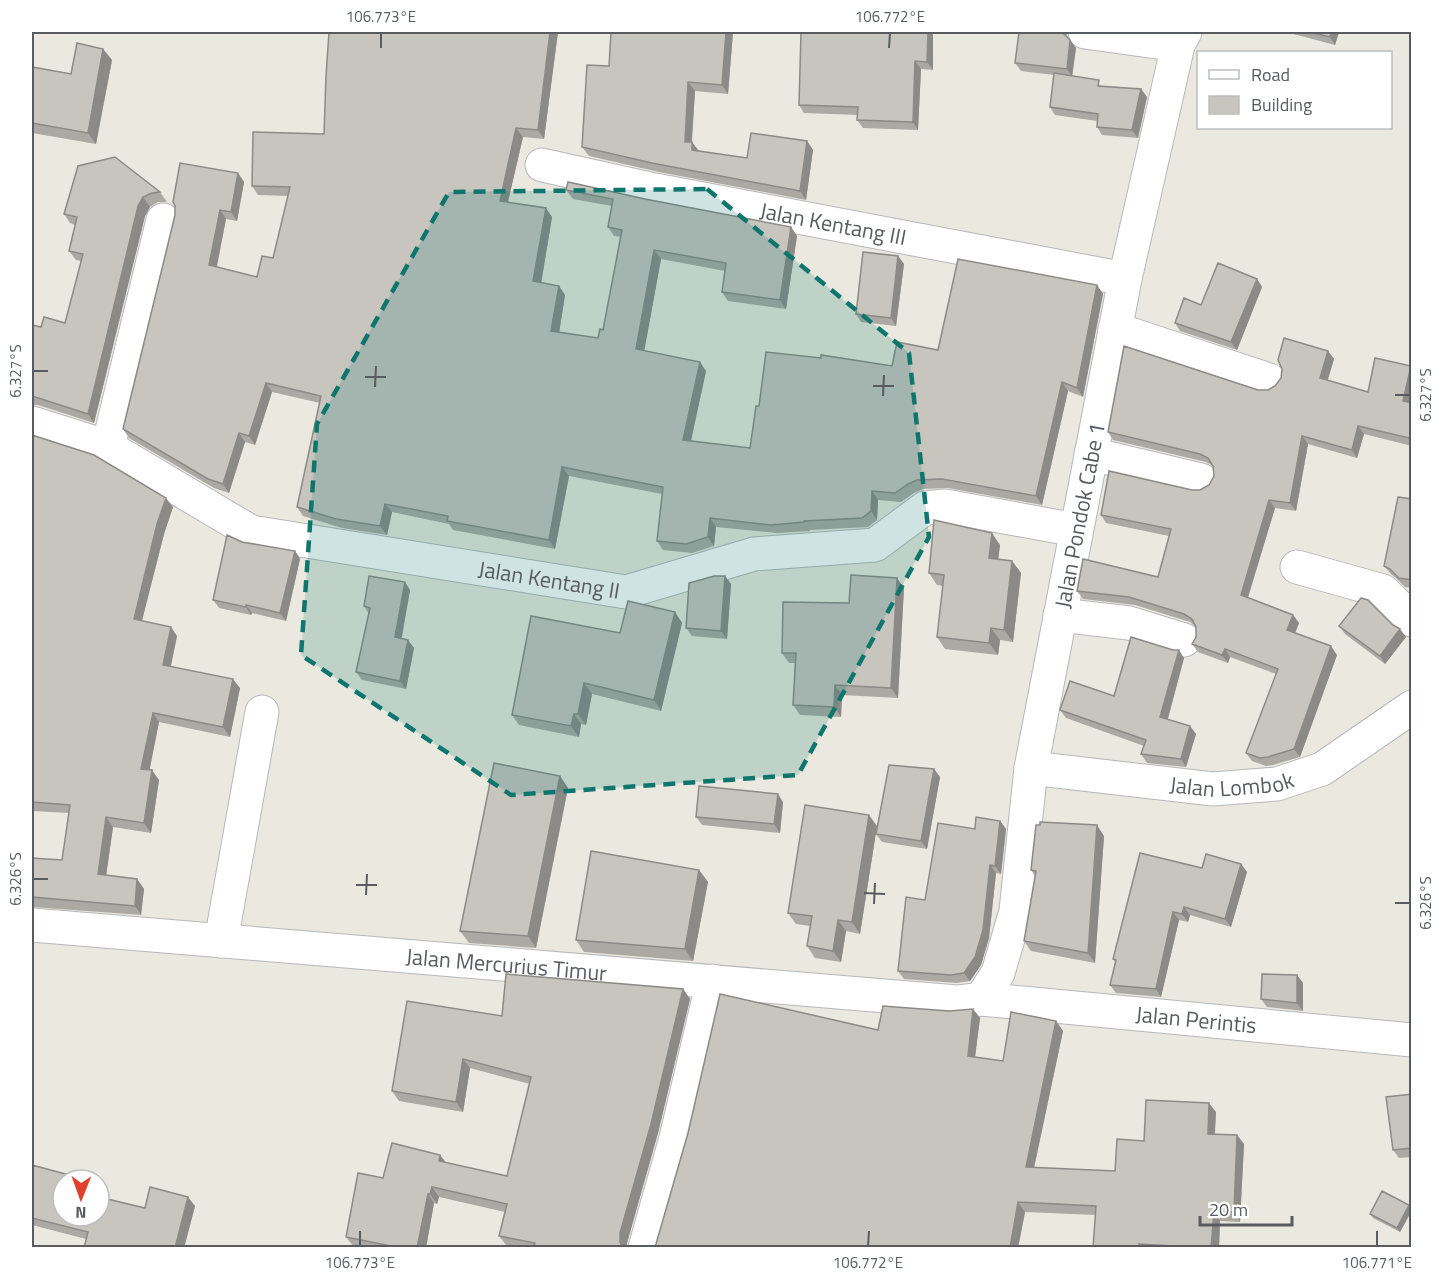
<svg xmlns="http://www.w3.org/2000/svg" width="1443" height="1279" viewBox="0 0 1443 1279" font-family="'Titillium Web',sans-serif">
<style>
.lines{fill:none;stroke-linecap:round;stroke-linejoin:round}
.minor-casing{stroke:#b5b7bc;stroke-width:35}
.tertiary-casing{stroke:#b5b7bc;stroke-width:35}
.minor{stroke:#fff;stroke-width:33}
.tertiary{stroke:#fff;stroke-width:33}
.wall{fill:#aca9a4}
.shaded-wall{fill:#8c8a86}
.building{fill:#c8c5bf;stroke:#8c8a86;stroke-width:1.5}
.marked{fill:#0f766e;fill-opacity:0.2;stroke:#0f766e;stroke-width:4.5;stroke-dasharray:12 8;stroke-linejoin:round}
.ticks{fill:none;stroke:#585c60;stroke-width:2}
.labels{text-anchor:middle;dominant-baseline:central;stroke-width:4.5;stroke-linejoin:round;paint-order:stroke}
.street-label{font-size:22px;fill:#585c60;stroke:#fff}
.neatline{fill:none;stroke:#585c60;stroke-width:2}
.ticks-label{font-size:15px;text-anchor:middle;fill:#585c60}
</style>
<rect width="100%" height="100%" fill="#ebe9df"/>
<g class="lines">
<defs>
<g id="minor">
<path d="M 1085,32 L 1178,45"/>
<path id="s1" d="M 542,165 L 655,190 L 1125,279"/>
<path d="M 1115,329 L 1269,380"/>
<path id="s2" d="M 32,423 L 108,447 L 251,532 L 626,592 L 754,554 L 875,545 L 925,508 L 945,506 L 1076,530"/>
<path d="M 108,447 L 163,220"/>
<path d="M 1091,454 L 1201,480"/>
<path d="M 1297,567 L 1383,591 L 1412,620"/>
<path d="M 1060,615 L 1129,623 L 1184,640"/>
<path d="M 221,941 L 262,712"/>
<path id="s3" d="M 981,999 L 1412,1040"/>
<path d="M 645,1248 L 676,1138 L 713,981"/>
</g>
<g id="tertiary">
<path id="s4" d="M 1031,768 L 1213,789 L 1277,784 L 1322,769 L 1412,707"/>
<path id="s5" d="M 32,925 L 957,1002 L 981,999 L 998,973 L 1016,911 L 1031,768 L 1125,279 L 1178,45 L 1185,32"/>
</g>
</defs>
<!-- minor casing -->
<use href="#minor" class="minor-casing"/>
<!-- tertiary casing -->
<use href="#tertiary" class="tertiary-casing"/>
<!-- minor -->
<use href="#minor" class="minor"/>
<!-- tertiary -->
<use href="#tertiary" class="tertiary"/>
</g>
<!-- wall -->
<path class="wall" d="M 558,32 L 544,139 L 523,137 L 508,202 L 552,217 L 541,283 L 559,286 L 565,295 L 559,332 L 598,338 L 603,330 L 621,237 L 614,236 L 608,227 L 612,206 L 573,199 L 566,190 L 645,199 L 791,227 L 797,236 L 786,309 L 728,301 L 722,292 L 725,271 L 661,259 L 644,350 L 706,371 L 691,441 L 750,448 L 759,406 L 892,366 L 938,350 L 1097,285 L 1103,294 L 1083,397 L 1068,391 L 1042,505 L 948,488 L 923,489 L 914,493 L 901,502 L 878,500 L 877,520 L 868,527 L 810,530 L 810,531 L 777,533 L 716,527 L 714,546 L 692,553 L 663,550 L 657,541 L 662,494 L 569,476 L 555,549 L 453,530 L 449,524 L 392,512 L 387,535 L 342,528 L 303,516 L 297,507 L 320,403 L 272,392 L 255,445 L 245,442 L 229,493 L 214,488 L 129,438 L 123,429 L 175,215 L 238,173 L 244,182 L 237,221 L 226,219 L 217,267 L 257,277 L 273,258 L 288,196 L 258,195 L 252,186 L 324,134 Z
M 733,32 L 728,94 L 695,91 L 692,142 L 698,151 L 747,158 L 807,141 L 813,150 L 806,200 L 659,172 L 589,156 L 582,147 L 609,66 Z
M 933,32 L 933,70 L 921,69 L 918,130 L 863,128 L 857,120 L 858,115 L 804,113 L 799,105 Z
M 1067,32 L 1067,37 L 1076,48 L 1072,76 L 1103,86 L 1141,89 L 1147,97 L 1138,138 L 1102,135 L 1097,127 L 1097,121 L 1055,115 L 1050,107 L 1054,75 L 1021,71 L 1015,63 Z
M 1286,32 L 1339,32 L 1335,45 Z
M 103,49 L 112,60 L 96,144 L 32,133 L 32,67 L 71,74 Z
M 78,166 L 160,192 L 167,202 L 158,202 L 150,207 L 145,216 L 94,423 L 38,405 L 32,405 L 32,325 L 41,327 L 65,323 L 81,261 L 76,260 L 69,251 L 75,225 L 70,223 L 64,214 Z
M 898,256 L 904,264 L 896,326 L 861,322 L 856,314 Z
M 1257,279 L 1262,287 L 1237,350 L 1180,331 L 1175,323 L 1201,305 Z
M 1328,351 L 1334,359 L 1327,380 L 1368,392 L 1411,366 L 1412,395 L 1410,403 L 1412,403 L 1412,446 L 1364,434 L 1357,458 L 1308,444 L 1296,511 L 1275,508 L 1248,598 L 1293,615 L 1299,623 L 1295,633 L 1337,655 L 1300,757 L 1273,765 L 1266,766 L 1252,761 L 1246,753 L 1276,674 L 1230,657 L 1228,663 L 1198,652 L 1192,644 L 1196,637 L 1196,627 L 1190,622 L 1135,605 L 1083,599 L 1077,591 L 1158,577 L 1169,536 L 1106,523 L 1101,515 L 1192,490 L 1200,490 L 1209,485 L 1214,476 L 1213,466 L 1206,462 L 1113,440 L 1108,432 L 1258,390 L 1268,390 L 1275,386 Z
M 32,435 L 173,507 L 164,534 L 142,621 L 177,636 L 171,666 L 240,688 L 230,737 L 159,722 L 149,770 L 159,780 L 151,833 L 113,827 L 106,875 L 137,879 L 144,889 L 141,915 L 32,907 L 32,858 L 62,860 L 69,813 L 32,811 Z
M 1412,499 L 1412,588 L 1405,587 L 1396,578 L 1391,574 L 1384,566 Z
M 242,542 L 295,551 L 300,559 L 286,621 L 252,613 L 251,615 L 219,608 L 213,600 Z
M 1000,545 L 998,559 L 1012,561 L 1021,573 L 1013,642 L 1000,640 L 998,655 L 945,649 L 937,637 L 943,586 L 937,585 L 929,573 Z
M 725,576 L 731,584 L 727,639 L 692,636 L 686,628 Z
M 904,588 L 898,698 L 842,695 L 841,717 L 800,715 L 793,705 L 795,663 L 789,663 L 782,653 L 849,603 Z
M 410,590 L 402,638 L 414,648 L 406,689 L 362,680 L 356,672 L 369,614 L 364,606 Z
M 675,612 L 682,623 L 661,711 L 592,694 L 586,725 L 581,724 L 579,737 L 519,725 L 512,715 L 620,633 Z
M 1393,625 L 1406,637 L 1385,664 L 1345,634 L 1339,626 Z
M 1184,658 L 1168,719 L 1196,734 L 1186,767 L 1147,763 L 1141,754 L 1144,746 L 1066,718 L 1060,710 L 1114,696 Z
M 934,769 L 940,777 L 927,849 L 882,842 L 876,834 Z
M 560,776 L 568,788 L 536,948 L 469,943 L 460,931 Z
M 783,802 L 780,833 L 702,825 L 696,817 Z
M 1000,821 L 1006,829 L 1001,874 L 996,873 L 989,938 L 981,965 L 970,981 L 957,983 L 904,979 L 898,971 L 925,900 L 975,829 Z
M 877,826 L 860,934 L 846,931 L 841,962 L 815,958 L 807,946 L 810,926 L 796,924 L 788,913 Z
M 1104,836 L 1095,963 L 1031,951 L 1024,941 L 1035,876 L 1031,870 Z
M 1241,864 L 1247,872 L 1231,927 L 1190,915 L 1188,922 L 1179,920 L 1161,997 L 1116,993 L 1110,985 L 1115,962 L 1113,959 L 1202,868 Z
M 699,870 L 708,882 L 693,961 L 584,952 L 576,940 Z
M 1297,975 L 1303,983 L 1303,1011 L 1267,1007 L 1261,999 Z
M 683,989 L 690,999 L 658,1133 L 627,1243 L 627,1248 L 516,1248 L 506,1245 L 499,1236 L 505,1212 L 439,1197 L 437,1204 L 434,1203 L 426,1248 L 359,1248 L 353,1246 L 346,1237 L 383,1178 L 440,1155 L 446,1163 L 507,1176 L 530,1084 L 470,1068 L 463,1112 L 399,1101 L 392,1091 L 502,1016 Z
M 973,1009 L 980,1018 L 975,1057 L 1003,1061 L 1056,1021 L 1063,1031 L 1034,1168 L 1115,1171 L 1144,1141 L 1216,1112 L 1215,1134 L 1237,1135 L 1244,1144 L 1240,1222 L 1220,1221 L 1219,1248 L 1093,1248 L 1096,1215 L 1025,1212 L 1018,1248 L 654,1248 L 878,1030 L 949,1011 Z
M 1412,1094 L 1412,1157 L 1399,1158 L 1393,1150 Z
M 32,1165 L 99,1184 L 104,1192 L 103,1198 L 145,1208 L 195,1206 L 184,1248 L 84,1248 L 86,1239 L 32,1225 Z
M 1409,1205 L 1412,1210 L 1400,1232 L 1373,1218 L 1370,1214 Z"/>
<!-- shaded-wall -->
<path class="shaded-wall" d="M 550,32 L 558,32 L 544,139 L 538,130 Z
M 726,32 L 733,32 L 728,94 L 722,85 Z
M 928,32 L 933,32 L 933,70 L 927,62 Z
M 1331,32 L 1339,32 L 1335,45 L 1330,37 Z
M 1070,40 L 1076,48 L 1072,77 L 1067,69 Z
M 103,49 L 112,60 L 96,144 L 88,133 Z
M 915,61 L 921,69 L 918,130 L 913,122 Z
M 688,82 L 695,91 L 691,151 L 685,142 Z
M 1141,89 L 1147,97 L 1138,138 L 1132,130 Z
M 516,128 L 523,137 L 506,210 L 500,201 Z
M 807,141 L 813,150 L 806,200 L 800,191 Z
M 692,142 L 699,151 L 692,150 Z
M 238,173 L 244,182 L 237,221 L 231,212 Z
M 143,197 L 150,207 L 145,216 L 94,423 L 88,414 L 138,206 Z
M 546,208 L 552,217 L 540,290 L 533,281 Z
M 220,210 L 226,219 L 215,274 L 209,265 Z
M 791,227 L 797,236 L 786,309 L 780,300 Z
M 654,250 L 661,259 L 643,358 L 636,349 Z
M 898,256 L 904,264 L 896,326 L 891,318 Z
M 1257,279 L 1262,287 L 1237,350 L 1231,342 Z
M 1097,285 L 1103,294 L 1083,397 L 1077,388 Z
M 559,286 L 565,295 L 558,340 L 551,331 Z
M 1328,351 L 1334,359 L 1326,386 L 1320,378 Z
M 700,362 L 706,371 L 689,449 L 683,440 Z
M 1411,366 L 1412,395 L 1408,409 L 1403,401 Z
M 1062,382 L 1068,391 L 1042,505 L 1036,496 Z
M 266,383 L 272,392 L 255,445 L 249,436 Z
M 1358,426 L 1364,434 L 1357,458 L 1352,450 Z
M 239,433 L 245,442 L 229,493 L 223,484 Z
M 1302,436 L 1308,444 L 1296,511 L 1290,503 Z
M 562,467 L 569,476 L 555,549 L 549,540 Z
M 872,491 L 878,500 L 877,520 L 871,511 Z
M 166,498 L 173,507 L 164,534 L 140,628 L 134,619 L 157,524 Z
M 1269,500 L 1275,508 L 1246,603 L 1241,595 Z
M 385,504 L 392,512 L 387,535 L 380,526 Z
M 710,518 L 716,527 L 714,546 L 708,537 Z
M 992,533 L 1000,545 L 997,570 L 989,558 Z
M 295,551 L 300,559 L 286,621 L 280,613 Z
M 1012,561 L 1021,573 L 1013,642 L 1004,630 Z
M 725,576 L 731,584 L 727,639 L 721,631 Z
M 897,578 L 904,588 L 898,698 L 891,688 Z
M 405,582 L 410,590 L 400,645 L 395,637 Z
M 246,605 L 252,613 L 251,615 L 246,607 Z
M 675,612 L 682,623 L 661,711 L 654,700 Z
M 1293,615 L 1299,623 L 1293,638 L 1287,630 Z
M 171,627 L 177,636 L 169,674 L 163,665 Z
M 991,628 L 1000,640 L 998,655 L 989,643 Z
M 1400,629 L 1406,637 L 1385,664 L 1380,656 Z
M 408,640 L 414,648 L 406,689 L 400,681 Z
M 1331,646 L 1337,655 L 1300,757 L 1294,749 Z
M 1225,649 L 1230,657 L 1228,663 L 1222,655 Z
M 1179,650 L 1184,658 L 1166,725 L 1160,717 Z
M 233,679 L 240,688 L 230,737 L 223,727 Z
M 584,683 L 592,694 L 586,725 L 578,714 Z
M 835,685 L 842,695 L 841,717 L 834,707 Z
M 153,713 L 159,722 L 148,778 L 141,769 Z
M 574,714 L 581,724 L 579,737 L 571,726 Z
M 1190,726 L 1196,734 L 1186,767 L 1181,759 Z
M 934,769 L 940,777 L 927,849 L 921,841 Z
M 152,770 L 159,780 L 151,833 L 144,823 Z
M 560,776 L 568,788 L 536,948 L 528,936 Z
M 778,794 L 783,802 L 780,833 L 774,824 Z
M 869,815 L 877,826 L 860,934 L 852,922 Z
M 106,817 L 113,827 L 105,884 L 98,874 Z
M 1000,821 L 1006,829 L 1001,874 L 995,866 Z
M 1097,825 L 1104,836 L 1095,963 L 1088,953 Z
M 1241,864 L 1247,872 L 1231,927 L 1225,919 Z
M 990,865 L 996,873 L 989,938 L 981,965 L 970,981 L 964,973 Z
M 699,870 L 708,882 L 693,961 L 685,949 Z
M 137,879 L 144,889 L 141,915 L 135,906 Z
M 1184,907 L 1190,915 L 1188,922 L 1182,914 Z
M 1173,912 L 1179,920 L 1161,997 L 1156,989 Z
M 838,920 L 846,931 L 841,962 L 833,951 Z
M 1297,975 L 1303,983 L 1303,1011 L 1297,1003 Z
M 683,989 L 690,999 L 658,1133 L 627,1243 L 627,1248 L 623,1248 L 620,1242 L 620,1233 Z
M 973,1009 L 980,1018 L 974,1065 L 968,1056 Z
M 1056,1021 L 1063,1031 L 1032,1177 L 1026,1167 Z
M 463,1059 L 470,1068 L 463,1112 L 456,1102 Z
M 1209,1103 L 1216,1112 L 1214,1143 L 1208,1134 Z
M 1237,1135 L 1244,1144 L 1240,1222 L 1234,1212 Z
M 440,1155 L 447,1164 L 439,1161 Z
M 99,1184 L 104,1192 L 101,1205 L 99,1202 Z
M 432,1187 L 439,1197 L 437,1204 L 430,1194 Z
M 428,1194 L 434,1203 L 426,1248 L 417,1248 Z
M 188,1197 L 195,1206 L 184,1248 L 175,1248 Z
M 1018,1202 L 1025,1212 L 1018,1248 L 1010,1248 Z
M 1409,1205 L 1412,1210 L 1400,1232 L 1397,1228 Z
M 1214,1211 L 1220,1221 L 1219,1248 L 1211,1248 Z"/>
<!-- building -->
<path class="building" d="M 329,32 L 550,32 L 538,130 L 516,128 L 500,201 L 546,208 L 533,281 L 559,286 L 551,331 L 598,338 L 600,329 L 603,330 L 622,230 L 608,227 L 613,199 L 566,190 L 568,182 L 645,199 L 791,227 L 780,300 L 722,292 L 726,263 L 654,250 L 636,349 L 700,362 L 683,440 L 750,448 L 756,406 L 759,406 L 766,352 L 821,358 L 821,355 L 892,366 L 897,342 L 938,350 L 958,259 L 1097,285 L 1077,388 L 1062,382 L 1036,496 L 942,479 L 917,480 L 908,484 L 895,493 L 872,491 L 871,511 L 862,518 L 804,521 L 804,522 L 771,525 L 710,518 L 708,537 L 686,544 L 657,541 L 663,487 L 562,467 L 549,540 L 447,521 L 448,516 L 385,504 L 380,526 L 336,519 L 297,507 L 321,396 L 266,383 L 249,436 L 239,433 L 223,484 L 208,479 L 123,429 L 175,215 L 175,206 L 173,202 L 180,163 L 238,173 L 231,212 L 220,210 L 209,265 L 257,277 L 262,256 L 273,258 L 290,187 L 252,186 L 253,132 L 324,134 L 326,76 Z
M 611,32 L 726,32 L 722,85 L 688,82 L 685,142 L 692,142 L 692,150 L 747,158 L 751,133 L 807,141 L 800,191 L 652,163 L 582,147 L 587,65 L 609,66 Z
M 801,32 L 928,32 L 927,62 L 915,61 L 913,122 L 857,120 L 858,107 L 799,105 Z
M 1019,32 L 1062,32 L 1070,40 L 1067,69 L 1015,63 Z
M 1309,32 L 1331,32 L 1330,37 Z
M 77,43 L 103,49 L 88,133 L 32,123 L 32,67 L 71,74 Z
M 1054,73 L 1099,80 L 1098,86 L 1141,89 L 1132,130 L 1097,127 L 1098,114 L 1050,107 Z
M 115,157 L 160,192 L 152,193 L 143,197 L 138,206 L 88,414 L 32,396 L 32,325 L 41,327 L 44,317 L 65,323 L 83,254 L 69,251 L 77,217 L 64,214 L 78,166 Z
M 863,252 L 898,256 L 891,318 L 856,314 Z
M 1218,263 L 1257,279 L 1231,342 L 1175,323 L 1184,298 L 1201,305 Z
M 1284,338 L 1328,351 L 1320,378 L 1368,392 L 1375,358 L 1411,366 L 1403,401 L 1412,403 L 1412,431 L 1409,438 L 1358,426 L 1352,450 L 1302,436 L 1290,503 L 1269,500 L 1241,595 L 1293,615 L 1287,630 L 1331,646 L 1294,749 L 1268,757 L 1260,758 L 1246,753 L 1278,669 L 1225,649 L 1222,655 L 1192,644 L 1196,637 L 1196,627 L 1192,619 L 1184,614 L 1129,597 L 1077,591 L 1083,559 L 1158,577 L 1171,529 L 1101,515 L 1109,471 L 1192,490 L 1200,490 L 1209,485 L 1214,476 L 1213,466 L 1208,458 L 1200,454 L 1108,432 L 1124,346 L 1258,390 L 1268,390 L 1275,386 L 1281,378 L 1282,369 L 1278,360 Z
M 32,435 L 94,455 L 166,498 L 157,524 L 134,619 L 171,627 L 163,665 L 233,679 L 223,727 L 153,713 L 141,769 L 152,770 L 144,823 L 106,817 L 98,874 L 137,879 L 135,906 L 32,897 L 32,858 L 62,860 L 70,805 L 32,802 Z
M 1398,497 L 1412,499 L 1412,580 L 1399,578 L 1390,569 L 1384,566 Z
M 934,520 L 992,533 L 989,558 L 1012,561 L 1004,630 L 991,628 L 989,643 L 937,637 L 944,575 L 929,573 Z
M 227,535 L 242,542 L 295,551 L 280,613 L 246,605 L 246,607 L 213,600 Z
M 851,575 L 897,578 L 891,688 L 835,685 L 834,707 L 793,705 L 796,653 L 782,653 L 783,602 L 849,603 Z
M 369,576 L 405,582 L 395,637 L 408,640 L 400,681 L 356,672 L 370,608 L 364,606 Z
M 714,576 L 725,576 L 721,631 L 686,628 L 689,583 Z
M 1361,598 L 1368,600 L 1393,625 L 1400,629 L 1380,656 L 1339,626 Z
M 628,601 L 675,612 L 654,700 L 584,683 L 578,714 L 574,714 L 571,726 L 512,715 L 531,616 L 620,633 Z
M 1131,637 L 1173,650 L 1179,650 L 1160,717 L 1190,726 L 1181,759 L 1141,754 L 1146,740 L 1060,710 L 1070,681 L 1114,696 Z
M 494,763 L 560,776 L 528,936 L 460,931 Z
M 889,765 L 934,769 L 921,841 L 876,834 Z
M 699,786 L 778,794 L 774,824 L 696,817 Z
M 805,805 L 869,815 L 852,922 L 838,920 L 833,951 L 807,946 L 812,916 L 788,913 Z
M 976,817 L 1000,821 L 995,866 L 990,865 L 983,930 L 975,957 L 964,973 L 951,975 L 898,971 L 906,897 L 925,900 L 938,823 L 975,829 Z
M 1040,822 L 1097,825 L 1088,953 L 1024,941 L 1036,871 L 1031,870 L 1036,825 L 1040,825 Z
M 591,851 L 699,870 L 685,949 L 576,940 Z
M 1140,853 L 1202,868 L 1206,854 L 1241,864 L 1225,919 L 1184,907 L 1182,914 L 1173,912 L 1156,989 L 1110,985 L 1116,960 L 1113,959 Z
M 506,974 L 683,989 L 651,1124 L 620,1233 L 620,1242 L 623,1248 L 533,1248 L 535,1243 L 499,1236 L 507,1204 L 432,1187 L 430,1194 L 428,1194 L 417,1248 L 401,1248 L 346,1237 L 358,1173 L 383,1178 L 392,1143 L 440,1155 L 439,1161 L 507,1176 L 531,1077 L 463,1059 L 456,1102 L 392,1091 L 407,1001 L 502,1016 Z
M 1262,974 L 1297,975 L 1297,1003 L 1261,999 Z
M 720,994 L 878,1030 L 883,1006 L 949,1011 L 973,1009 L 968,1056 L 1003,1061 L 1011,1012 L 1056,1021 L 1026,1167 L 1115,1171 L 1117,1139 L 1144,1141 L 1146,1100 L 1209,1103 L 1208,1134 L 1237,1135 L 1234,1212 L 1214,1211 L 1211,1248 L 1139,1244 L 1139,1248 L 1093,1248 L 1096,1206 L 1018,1202 L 1010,1248 L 654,1248 L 656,1244 L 688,1133 Z
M 1412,1094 L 1412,1148 L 1393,1150 L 1386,1097 Z
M 32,1165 L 88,1180 L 63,1180 L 63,1216 L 99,1216 L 99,1197 L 145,1208 L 150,1187 L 188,1197 L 175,1248 L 167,1246 L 167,1248 L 84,1248 L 88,1232 L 32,1218 Z
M 1382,1191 L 1409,1205 L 1397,1228 L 1370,1214 Z"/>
<!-- marked area -->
<path class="marked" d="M 707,189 L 909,353 L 929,537 L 798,775 L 511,795 L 301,655 L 317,424 L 449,192 Z"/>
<!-- ticks -->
<path class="ticks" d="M 381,48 L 381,33M 889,48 L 890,33M 33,371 L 48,371M 365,377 L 386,377M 873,386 L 894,386M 375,387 L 376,366M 1395,395 L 1410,395M 883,396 L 884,375M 33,879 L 48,879M 356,885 L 377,885M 864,893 L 885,894M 366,895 L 367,874M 1395,903 L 1410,903M 874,904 L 875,883M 360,1246 L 360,1231M 868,1246 L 869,1231M 1377,1246 L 1377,1231"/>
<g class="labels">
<!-- street labels -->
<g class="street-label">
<text stroke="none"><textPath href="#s1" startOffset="297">Jalan Kentang III</textPath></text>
<text stroke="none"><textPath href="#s5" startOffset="1449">Jalan Pondok Cabe 1</textPath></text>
<text stroke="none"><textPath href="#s2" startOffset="548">Jalan Kentang II</textPath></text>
<text stroke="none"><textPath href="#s4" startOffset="202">Jalan Lombok</textPath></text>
<text stroke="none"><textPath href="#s5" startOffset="476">Jalan Mercurius Timur</textPath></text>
<text stroke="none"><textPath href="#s3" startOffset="216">Jalan Perintis</textPath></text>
</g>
</g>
<!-- border -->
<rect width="1443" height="1279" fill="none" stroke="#ffffff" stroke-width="66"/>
<!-- legend -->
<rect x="1197" y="51" width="195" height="78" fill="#ffffff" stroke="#bcbebf" stroke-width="1.5"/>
<rect x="1209" y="70" width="30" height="9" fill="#ffffff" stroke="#bcbebf" stroke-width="1.5"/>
<text x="1251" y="81" font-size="18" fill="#585c60">Road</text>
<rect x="1209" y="96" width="30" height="18" fill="#c8c5bf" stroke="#bcbebf" stroke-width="1.5"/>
<text x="1251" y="111" font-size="18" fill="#585c60">Building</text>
<!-- north arrow -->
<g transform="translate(81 1198) rotate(181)"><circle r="28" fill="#ffffff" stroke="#bcbebf" stroke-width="1.5"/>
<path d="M0-4.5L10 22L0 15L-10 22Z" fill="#e23f2e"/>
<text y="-9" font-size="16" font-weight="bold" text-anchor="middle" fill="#585c60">N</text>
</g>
<!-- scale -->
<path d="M1200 1216v9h92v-9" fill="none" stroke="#585c60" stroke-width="3"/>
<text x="1209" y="1216" font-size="18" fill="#585c60" stroke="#ffffff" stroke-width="4.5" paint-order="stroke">20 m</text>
<rect x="33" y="33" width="1377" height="1213" class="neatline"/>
<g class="ticks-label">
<text x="381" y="22">106.773°E</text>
<text x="890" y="22">106.772°E</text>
<text transform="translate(16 371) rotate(-90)" y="5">6.327°S</text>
<text transform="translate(1426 395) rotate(-90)" y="5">6.327°S</text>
<text transform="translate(16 879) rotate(-90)" y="5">6.326°S</text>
<text transform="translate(1426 903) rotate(-90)" y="5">6.326°S</text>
<text x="360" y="1268">106.773°E</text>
<text x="868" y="1268">106.772°E</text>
<text x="1377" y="1268">106.771°E</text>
</g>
</svg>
